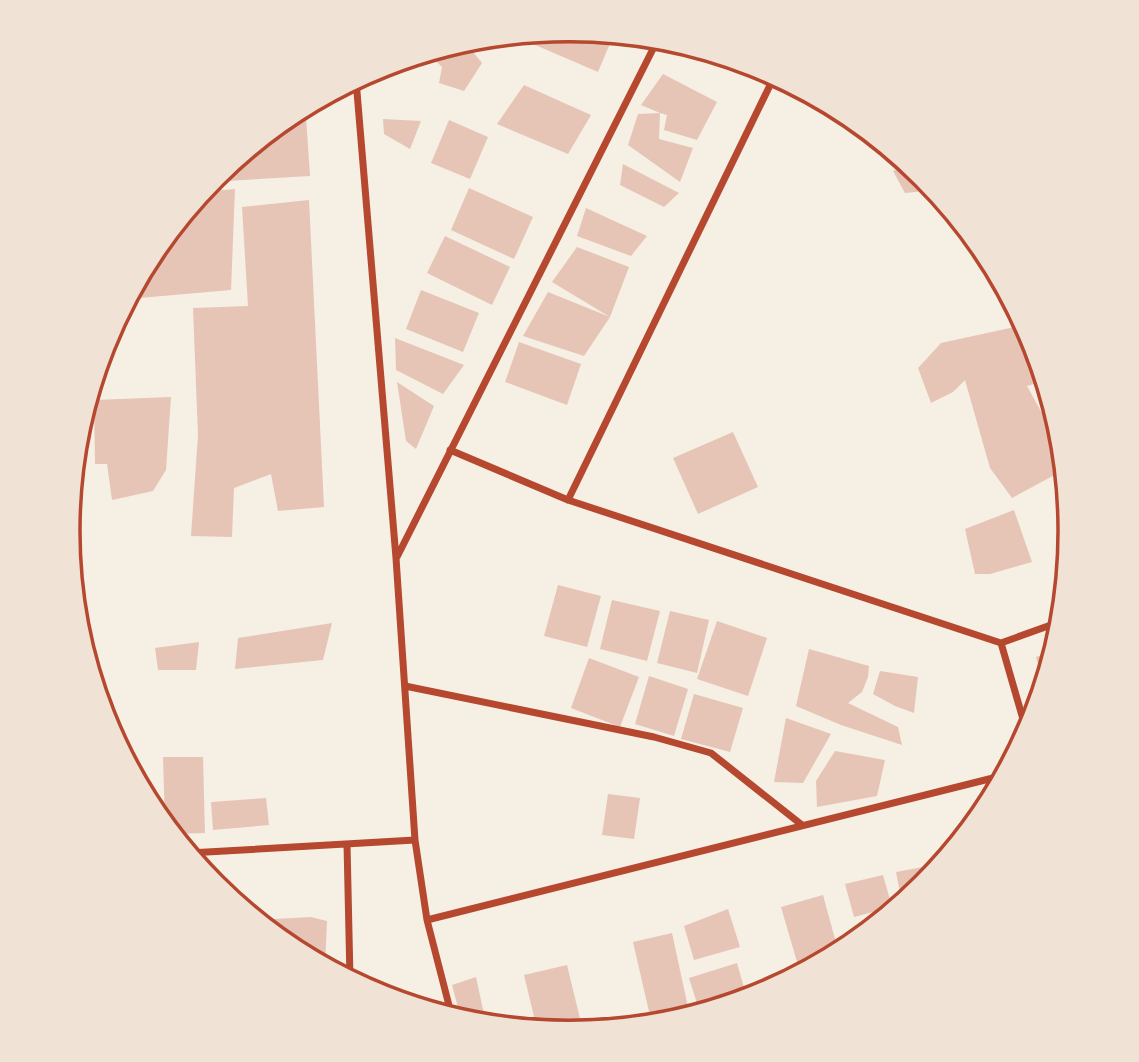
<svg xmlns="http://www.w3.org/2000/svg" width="1139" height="1062" viewBox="0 0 1139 1062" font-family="'Fira Sans',sans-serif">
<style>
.building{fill:#e6c5b7}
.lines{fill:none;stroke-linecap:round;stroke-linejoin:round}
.minor{stroke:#b5482f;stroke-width:7}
.rim{fill:none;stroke:#b5482f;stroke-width:3.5}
</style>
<rect width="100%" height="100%" fill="#f6efe4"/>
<!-- building -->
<path class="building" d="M 570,30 L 614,34 L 598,72 L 512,35 Z
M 457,44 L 473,52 L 482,63 L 464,91 L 439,83 L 442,67 L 428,53 Z
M 663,74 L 717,102 L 697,140 L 664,130 L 667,115 L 660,113 L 659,139 L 693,148 L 680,182 L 628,145 L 638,114 L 660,113 L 641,105 Z
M 524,85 L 591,115 L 568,154 L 497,124 Z
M 287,117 L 306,117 L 310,176 L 210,182 L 215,176 Z
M 383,119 L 421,121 L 410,149 L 384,134 Z
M 449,120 L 488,137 L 470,179 L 431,163 Z
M 908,163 L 924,177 L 935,190 L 905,193 L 893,171 Z
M 623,164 L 679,193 L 664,207 L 620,185 Z
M 469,188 L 533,217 L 514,259 L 451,230 Z
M 235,189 L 231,290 L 128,299 L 153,252 L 202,192 Z
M 309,200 L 324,507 L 278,511 L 271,474 L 234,488 L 232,537 L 191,536 L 198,435 L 193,308 L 248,306 L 242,207 Z
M 586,208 L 647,236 L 631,256 L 577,236 Z
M 445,236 L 510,267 L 492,305 L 427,273 Z
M 577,247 L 629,267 L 610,317 L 584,356 L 523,336 L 548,292 L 610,317 L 552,282 Z
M 421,290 L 479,313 L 463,352 L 406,329 Z
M 1024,325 L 1037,355 L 1045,381 L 1027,386 L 1043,415 L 1062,471 L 1012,498 L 990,468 L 965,380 L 953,392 L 931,403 L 918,368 L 941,343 Z
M 395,338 L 464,365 L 443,394 L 396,370 Z
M 519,342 L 581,364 L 567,405 L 505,382 Z
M 397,382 L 434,406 L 416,449 L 406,441 Z
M 171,397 L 166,470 L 153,491 L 112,500 L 107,464 L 95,464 L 94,400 Z
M 733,432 L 758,487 L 698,514 L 673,458 Z
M 1014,510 L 1032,562 L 990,574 L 975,574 L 965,529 Z
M 1067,516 L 1069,516 L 1071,531 L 1070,542 L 1068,542 Z
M 558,585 L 601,596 L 587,647 L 544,636 Z
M 612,600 L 660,611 L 647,661 L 600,649 Z
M 670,611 L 709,620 L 697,673 L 657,663 Z
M 717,621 L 767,638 L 748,696 L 697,679 Z
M 332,623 L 323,660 L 235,669 L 238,638 Z
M 199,642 L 196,670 L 158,670 L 155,648 Z
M 809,649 L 869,666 L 868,677 L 862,692 L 848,703 L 898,727 L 902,745 L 841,725 L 796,706 Z
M 1054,651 L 1053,654 L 1044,685 L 1036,657 Z
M 589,658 L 639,677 L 620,727 L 571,708 Z
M 880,671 L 918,677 L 914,713 L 895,706 L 873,694 Z
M 649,676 L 688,689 L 674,736 L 635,724 Z
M 694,694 L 743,708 L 730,752 L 681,739 Z
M 786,718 L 831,734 L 803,783 L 774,782 Z
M 835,751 L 885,760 L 877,796 L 817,807 L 816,781 Z
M 163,757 L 203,757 L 205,833 L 173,834 L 165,824 Z
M 608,794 L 640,798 L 634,839 L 602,835 Z
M 266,798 L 269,825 L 213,830 L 211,802 Z
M 939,864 L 939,867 L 924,886 L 902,903 L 896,872 Z
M 883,875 L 892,907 L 854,917 L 845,884 Z
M 823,895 L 838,950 L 797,962 L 781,907 Z
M 728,909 L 740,947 L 694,960 L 684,926 Z
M 311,917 L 327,921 L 325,966 L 291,948 L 257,920 Z
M 872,928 L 856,941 L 851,946 L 848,934 Z
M 672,933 L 688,1007 L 650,1016 L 633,942 Z
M 737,963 L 747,998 L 700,1013 L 689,978 Z
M 567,965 L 583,1031 L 569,1032 L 537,1029 L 524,975 Z
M 476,977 L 484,1014 L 465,1021 L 461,1019 L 452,985 Z
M 516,1021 L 517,1027 L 500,1025 Z"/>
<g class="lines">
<!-- minor -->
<path class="minor" d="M 356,80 L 396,558 L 415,840 L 427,920 L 452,1017
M 450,450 L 568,500 L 1001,643
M 568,500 L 775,75
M 397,557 L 658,39
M 1001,643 L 1027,733
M 1001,643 L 1062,621
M 405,686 L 654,737 L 711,753 L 802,825
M 347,844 L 350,979
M 189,853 L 415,840
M 427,920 L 1005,775"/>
</g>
<!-- crop -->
<path d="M0 0H1139V1062H0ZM80 531a489 489 0 1 1 978 0a489 489 0 1 1-978 0Z" fill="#f1e2d6" fill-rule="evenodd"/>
<path class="rim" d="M80 531a489 489 0 1 1 978 0a489 489 0 1 1-978 0Z"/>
</svg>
